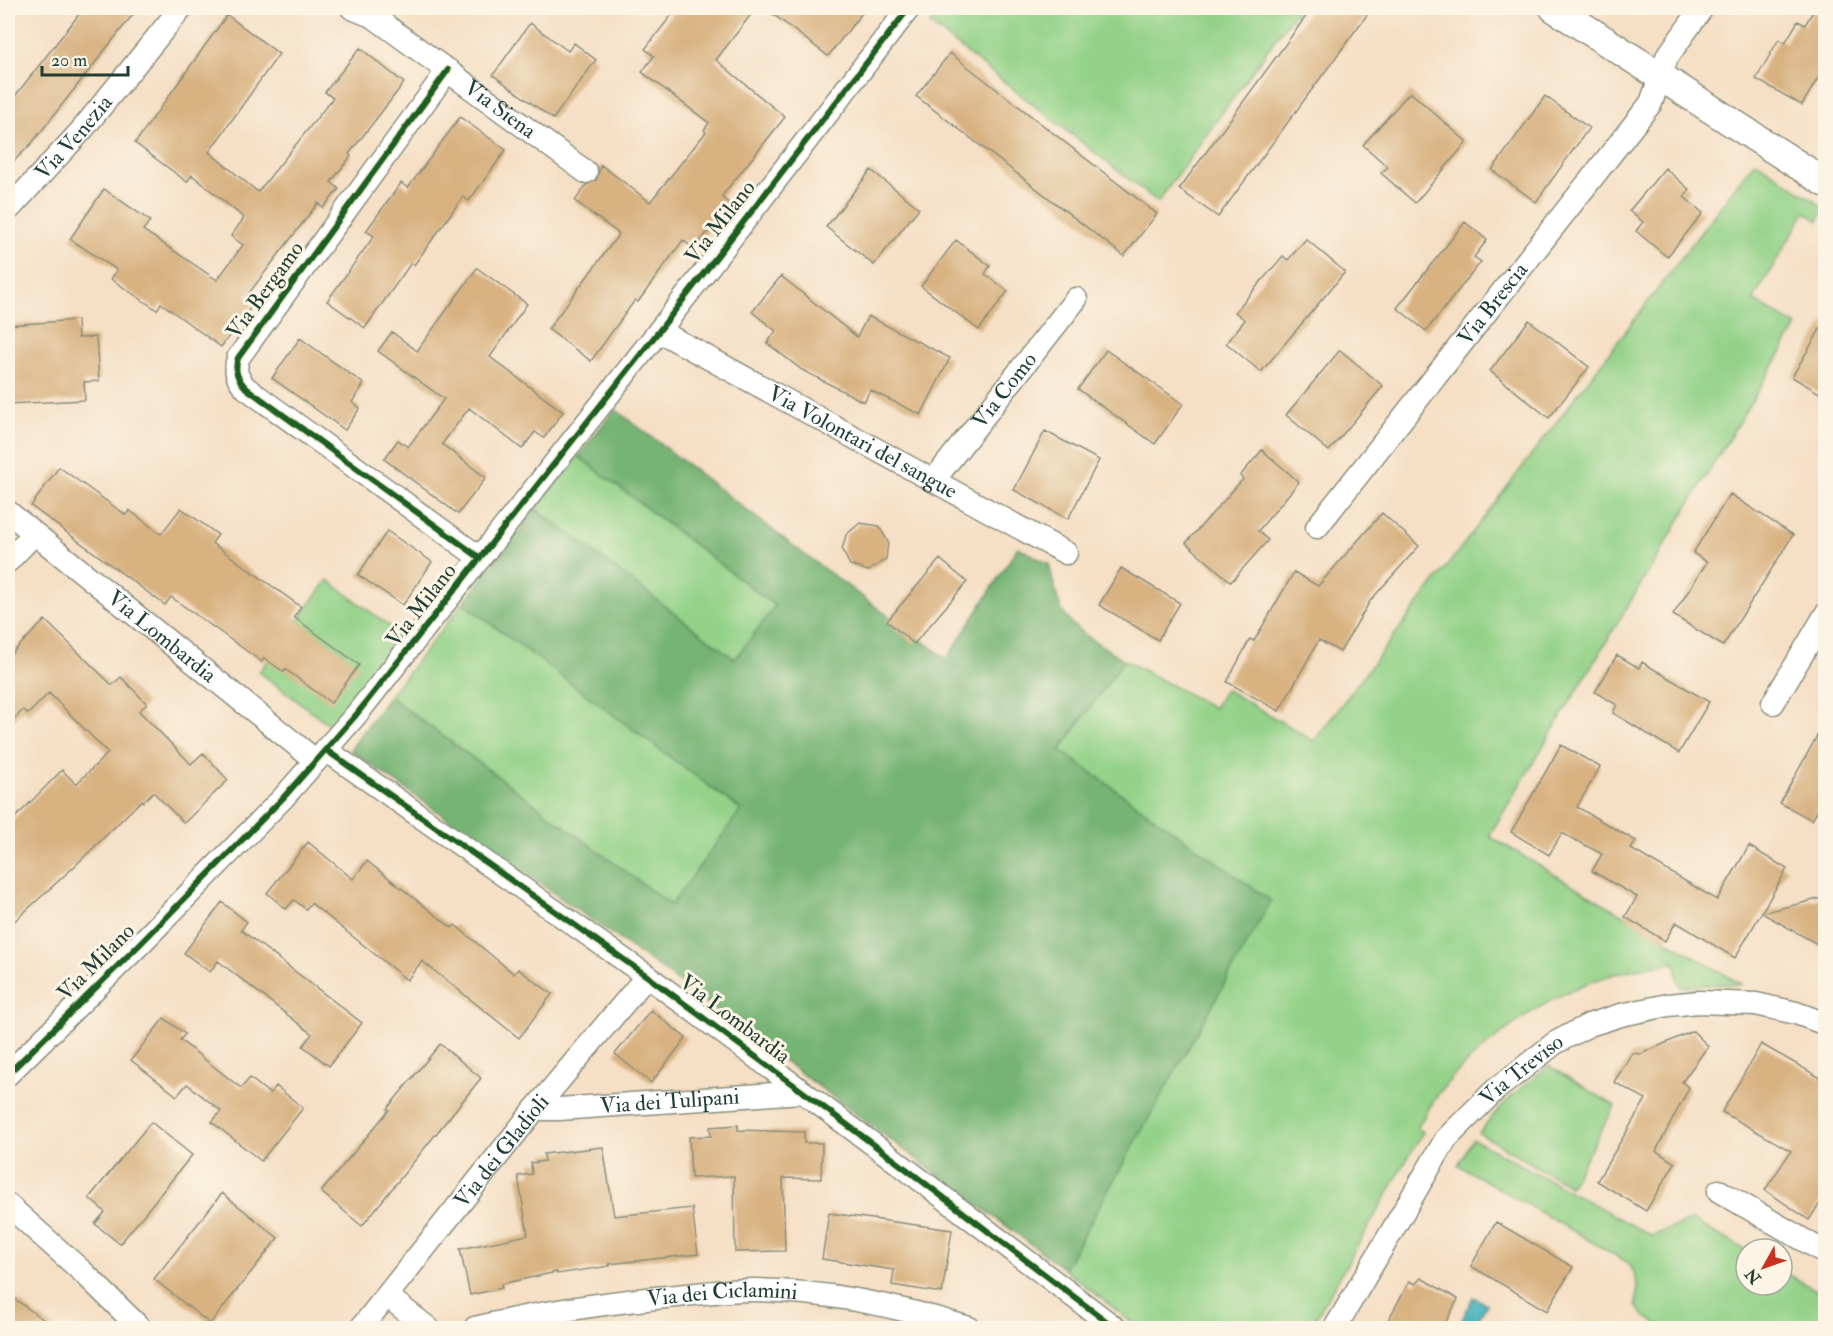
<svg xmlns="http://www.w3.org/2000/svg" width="1833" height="1336" viewBox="0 0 1833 1336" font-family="'IM FELL Double Pica',serif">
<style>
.green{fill:#93d288;stroke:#59885e;stroke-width:1.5}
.forest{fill:#76b474;stroke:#4a7854;stroke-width:1.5}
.water{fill:#44b4bc;stroke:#327878;stroke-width:1.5}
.building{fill:#d8b281}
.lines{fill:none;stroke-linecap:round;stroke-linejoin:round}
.minor-casing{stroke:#8a8e7c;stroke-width:25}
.tertiary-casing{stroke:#8a8e7c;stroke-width:31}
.minor{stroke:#fff;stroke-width:22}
.tertiary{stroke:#fff;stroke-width:28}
.cycleway-casing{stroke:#fcf5e5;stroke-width:10}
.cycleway{stroke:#1b5e20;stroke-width:6}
.labels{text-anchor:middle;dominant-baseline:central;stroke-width:6;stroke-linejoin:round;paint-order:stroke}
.street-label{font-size:22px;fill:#1f3d34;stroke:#fcf5e5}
</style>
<rect width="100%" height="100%" fill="#fcf5e5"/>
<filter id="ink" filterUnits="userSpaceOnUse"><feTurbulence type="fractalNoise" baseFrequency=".0167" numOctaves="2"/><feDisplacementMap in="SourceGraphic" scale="12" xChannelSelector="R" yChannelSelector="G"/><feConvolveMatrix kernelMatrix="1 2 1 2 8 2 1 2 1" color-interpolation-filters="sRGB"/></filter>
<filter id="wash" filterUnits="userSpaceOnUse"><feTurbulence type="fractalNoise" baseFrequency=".008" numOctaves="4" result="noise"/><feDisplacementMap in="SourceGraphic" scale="24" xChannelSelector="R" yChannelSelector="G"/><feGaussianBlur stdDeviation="1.35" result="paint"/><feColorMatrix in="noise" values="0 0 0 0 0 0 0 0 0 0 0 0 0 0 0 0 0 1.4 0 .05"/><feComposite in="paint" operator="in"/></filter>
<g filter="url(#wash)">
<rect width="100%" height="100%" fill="#f5dfc5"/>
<!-- green -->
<path class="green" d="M 942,8 L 1298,8 L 1158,202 L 930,24 Z
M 1755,161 L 1825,208 L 1818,221 L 1805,212 L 1753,300 L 1797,326 L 1489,836 L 1741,984 L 1740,985 L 1716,984 L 1680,987 L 1675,963 C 1605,970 1554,992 1499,1036 C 1477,1052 1456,1071 1439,1093 C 1431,1104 1424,1117 1417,1128 L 1423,1132 L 1310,1328 L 1139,1328 L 1064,1269 L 1270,901 L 1060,750 L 1124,660 L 1214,708 L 1225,689 L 1314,741 Z
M 578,456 L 775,606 L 735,660 L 536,509 Z
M 328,580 L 404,637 L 331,726 L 259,672 Z
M 463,603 L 742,810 L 671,906 L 389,696 Z
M 1549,1066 L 1615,1106 L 1570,1186 L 1479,1133 C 1499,1106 1522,1085 1549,1066 Z
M 1473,1139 L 1652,1236 L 1692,1220 L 1746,1250 L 1746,1285 L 1782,1285 L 1782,1271 L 1825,1295 L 1825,1313 L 1817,1328 L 1665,1328 L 1644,1316 L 1636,1306 C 1638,1289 1639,1275 1627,1262 L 1458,1165 Z"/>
<!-- forest -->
<path class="forest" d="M 615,409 L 800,551 L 947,659 L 1018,547 L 1049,564 C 1053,579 1055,595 1062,610 C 1073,632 1104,646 1124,660 L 1060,750 L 1271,901 L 1064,1269 L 653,963 L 350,750 L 389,696 L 671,905 L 741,810 L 463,603 L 536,509 L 735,659 L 775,606 L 578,456 Z"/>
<!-- water -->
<path class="water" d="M 1473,1297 L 1487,1304 L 1474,1328 L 1458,1328 Z"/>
<g id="blocks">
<!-- building -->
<path class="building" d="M 84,8 L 138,8 L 32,143 L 8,167 L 8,105 Z
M 677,8 L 756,8 L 716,60 L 785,117 L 721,197 L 730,204 L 694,249 L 683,240 L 638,302 L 635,300 L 591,361 L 548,329 L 619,234 L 575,201 L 586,185 L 596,180 L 601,165 L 650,202 L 706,132 L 704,130 L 709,123 L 642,72 L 654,56 L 645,49 Z
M 765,8 L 866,8 L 828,56 Z
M 1312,8 L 1372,8 L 1218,217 L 1179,189 Z
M 1815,8 L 1826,8 L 1826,65 L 1802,105 L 1756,79 L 1779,39 L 1785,43 L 1798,21 L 1805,25 Z
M 227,15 L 279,54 L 209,152 L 258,192 L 333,98 L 325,92 L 360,48 L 404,83 L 349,154 L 351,156 L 331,182 L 339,189 L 323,208 L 318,203 L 246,297 L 254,303 L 221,347 L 161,303 L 157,310 L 111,279 L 117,270 L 70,239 L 104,189 L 150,221 L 143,230 L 217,280 L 243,245 L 231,236 L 244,218 L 192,175 L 187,182 L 135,143 Z
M 530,23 L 568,51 L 574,43 L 596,60 L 553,119 L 493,75 Z
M 950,53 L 1157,214 L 1124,256 L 916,96 Z
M 1410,92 L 1467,142 L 1415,203 L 1381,173 L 1388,167 L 1363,145 Z
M 1545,96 L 1589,128 L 1536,202 L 1492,170 Z
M 460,117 L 506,150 L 469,201 L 463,197 L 414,265 L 411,263 L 365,328 L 327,301 L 374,236 L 366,231 L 401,183 L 408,188 Z
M 1665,168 L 1690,190 L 1684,197 L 1703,213 L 1667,257 L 1636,231 L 1643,222 L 1629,211 Z
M 871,170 L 919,208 L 874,265 L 826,227 Z
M 1465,222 L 1487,240 L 1474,257 L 1481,262 L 1426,331 L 1397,308 Z
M 1306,239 L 1345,272 L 1261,372 L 1226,343 L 1245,320 L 1235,312 L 1283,256 L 1288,260 Z
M 956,240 L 990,266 L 985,274 L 1008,291 L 979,330 L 921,286 Z
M 477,268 L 527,304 L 490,357 L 563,412 L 544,438 L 535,432 L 522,449 L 469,408 L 442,444 L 486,478 L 458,514 L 384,459 L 398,440 L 408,447 L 444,399 L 378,351 L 392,332 L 417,351 Z
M 781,276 L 857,337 L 868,316 L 950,358 L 921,415 L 870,390 L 864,402 L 802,370 L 767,343 L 776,331 L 752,312 Z
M 1826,319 L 1826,397 L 1792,377 Z
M 77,320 L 78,338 L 96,337 L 99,381 L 84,382 L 85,400 L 8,404 L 8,325 Z
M 1529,320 L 1589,367 L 1549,418 L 1490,371 Z
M 300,338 L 364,384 L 352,402 L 360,408 L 345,430 L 272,378 Z
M 1106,350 L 1183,404 L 1155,444 L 1078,389 Z
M 1340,350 L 1383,386 L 1329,451 L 1286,415 Z
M 1045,431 L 1099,460 L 1068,519 L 1014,490 Z
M 1262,450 L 1299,482 L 1258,531 L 1268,540 L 1231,582 L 1186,543 L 1243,479 L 1240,476 Z
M 59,467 L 126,515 L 129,510 L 161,534 L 181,508 L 218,535 L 212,543 L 301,607 L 294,617 L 359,665 L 331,703 L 285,669 L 284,672 L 264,658 L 262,662 L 171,597 L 165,605 L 31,506 Z
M 1730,494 L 1793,535 L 1723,646 L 1673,615 L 1707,562 L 1693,553 Z
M 1382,513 L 1419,546 L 1370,601 L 1340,652 L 1319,640 L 1279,711 L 1227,682 L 1250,639 L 1254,641 L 1294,572 L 1318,586 Z
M 860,523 L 879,526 L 888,542 L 886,559 L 868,571 L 850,565 L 842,550 L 846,535 Z
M 387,531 L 432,562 L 403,605 L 358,575 Z
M 940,559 L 967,582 L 914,644 L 887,621 Z
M 1121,568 L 1180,603 L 1158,640 L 1099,605 Z
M 45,620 L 112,685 L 121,677 L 147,704 L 139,711 L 191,764 L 203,753 L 228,780 L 184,823 L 153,792 L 143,802 L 142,800 L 77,864 L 8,927 L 8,825 L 62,770 L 76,784 L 108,753 L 49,693 L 28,714 L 23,710 L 8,725 L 8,657 Z
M 1617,655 L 1639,668 L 1642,662 L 1709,702 L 1679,753 L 1613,713 L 1617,705 L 1595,692 Z
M 1826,720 L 1826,796 L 1812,820 L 1780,803 Z
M 1561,745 L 1600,767 L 1577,807 L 1636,841 L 1631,849 L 1717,900 L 1749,846 L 1787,869 L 1735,958 L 1676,922 L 1665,941 L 1625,917 L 1637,897 L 1592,871 L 1602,854 L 1562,833 L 1549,855 L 1511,832 Z
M 308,842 L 353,879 L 367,861 L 452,928 L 455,925 L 514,974 L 518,969 L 552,994 L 519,1038 L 422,961 L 407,980 L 311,903 L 306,909 L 294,900 L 286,909 L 267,893 Z
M 1826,897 L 1826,949 L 1762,913 Z
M 222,902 L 247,922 L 241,930 L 362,1023 L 329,1066 L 303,1046 L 312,1034 L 218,961 L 210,972 L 184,953 Z
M 651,1010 L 686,1038 L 651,1083 L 615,1054 Z
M 164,1018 L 185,1034 L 180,1040 L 241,1088 L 250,1078 L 270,1094 L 276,1086 L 303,1108 L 261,1161 L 212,1122 L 221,1111 L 187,1084 L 177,1096 L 131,1060 Z
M 1693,1031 L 1708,1046 L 1682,1082 L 1689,1088 L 1656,1151 L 1675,1163 L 1646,1211 L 1597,1181 L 1646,1099 L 1614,1082 L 1632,1053 L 1641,1054 Z
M 440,1044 L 481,1078 L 362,1226 L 321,1192 L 389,1110 L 387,1109 Z
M 1761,1044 L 1826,1081 L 1826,1194 L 1809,1220 L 1765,1190 L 1791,1151 L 1722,1112 Z
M 151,1122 L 192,1155 L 120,1244 L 95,1224 L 105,1212 L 89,1198 Z
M 738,1125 L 738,1130 L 804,1132 L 804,1143 L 822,1143 L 821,1179 L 783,1178 L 785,1251 L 735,1252 L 734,1176 L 691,1178 L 689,1137 L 711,1136 L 710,1127 Z
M 603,1147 L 614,1216 L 692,1208 L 698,1254 L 609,1264 L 610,1266 L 557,1274 L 557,1272 L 501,1284 L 502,1288 L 470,1295 L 460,1249 L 528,1235 L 518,1176 L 532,1174 L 531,1163 L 545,1161 L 544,1154 Z
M 222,1193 L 278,1238 L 210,1324 L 154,1279 Z
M 829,1213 L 952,1230 L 942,1293 L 892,1285 L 894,1270 L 822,1259 Z
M 1496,1222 L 1573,1267 L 1547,1311 L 1471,1266 Z
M 1421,1278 L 1458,1299 L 1442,1329 L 1383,1329 L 1410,1281 L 1415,1284 Z
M 8,1294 L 56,1329 L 8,1329 Z"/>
</g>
</g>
<g filter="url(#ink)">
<use href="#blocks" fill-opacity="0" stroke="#8a8e7c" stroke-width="1.5"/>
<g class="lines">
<defs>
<g id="minor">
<path id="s1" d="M 352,8 L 374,17 L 586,172"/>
<path d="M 448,70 L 238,358 C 234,371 237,378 246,388 L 480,558"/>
<path id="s2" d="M 8,210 L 81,131 L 181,8"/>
<path id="s3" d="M 659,331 L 1066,553"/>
<path id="s4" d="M 934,480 L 1076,299"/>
<path id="s5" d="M 8,512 L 316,761"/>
<path id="s6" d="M 1317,527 L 1651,103 L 1667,57 L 1702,8"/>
<path d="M 8,561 L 34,534"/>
<path d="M 1773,703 L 1826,614"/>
<path d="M 326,750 L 647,976 L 893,1159 L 1115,1328"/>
<path d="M 8,1074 L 139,945 L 283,798 L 356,715 L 659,331 L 909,8"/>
<path id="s7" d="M 535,1109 L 559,1109 L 803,1092"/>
<path d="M 1719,1191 L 1826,1253"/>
<path d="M 8,1205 L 85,1274 L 140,1328"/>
<path d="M 387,1296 L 428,1328"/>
<path id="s8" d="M 361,1328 L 535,1109 L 647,976"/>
<path id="s9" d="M 475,1328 C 541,1312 609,1302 677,1296 C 702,1293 728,1290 754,1290 C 828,1291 899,1306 969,1328"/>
<path id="s10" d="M 1335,1328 L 1446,1139 L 1494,1091 L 1555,1043 L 1589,1025 L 1621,1015 L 1668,1005 L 1699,1002 L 1756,1004 L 1796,1013 L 1826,1024"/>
</g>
<path id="tertiary" d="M 1554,8 L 1826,183"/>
</defs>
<!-- minor casing -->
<use href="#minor" class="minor-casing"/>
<!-- tertiary casing -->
<use href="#tertiary" class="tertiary-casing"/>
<!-- minor -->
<use href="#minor" class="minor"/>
<!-- tertiary -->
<use href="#tertiary" class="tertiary"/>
<defs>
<path id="cycleway" d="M 448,70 L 238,358 C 234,371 237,378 246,388 L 480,558
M 326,750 L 647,976 L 893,1159 L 1115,1328
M 8,1074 L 139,945 L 283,798 L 356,715 L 659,331 L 909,8"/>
</defs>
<!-- cycleway casing -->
<use href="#cycleway" class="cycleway-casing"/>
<!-- cycleway -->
<use href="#cycleway" class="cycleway"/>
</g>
</g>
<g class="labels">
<!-- street labels -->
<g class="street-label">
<text stroke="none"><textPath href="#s1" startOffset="180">Via Siena</textPath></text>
<text stroke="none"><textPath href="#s2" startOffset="98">Via Venezia</textPath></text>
<text transform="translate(720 222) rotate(-52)">Via Milano</text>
<text transform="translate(265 290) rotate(-54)">Via Bergamo</text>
<text stroke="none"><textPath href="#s6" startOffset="284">Via Brescia</textPath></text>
<text stroke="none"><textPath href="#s4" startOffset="114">Via Como</textPath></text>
<text stroke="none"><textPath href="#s3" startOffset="232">Via Volontari del sangue</textPath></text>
<text transform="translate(421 605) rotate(-52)">Via Milano</text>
<text stroke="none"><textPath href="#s5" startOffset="198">Via Lombardia</textPath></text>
<text transform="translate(96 962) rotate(-45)">Via Milano</text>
<text transform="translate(735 1019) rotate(37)">Via Lombardia</text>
<text stroke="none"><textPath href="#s10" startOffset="322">Via Treviso</textPath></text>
<text stroke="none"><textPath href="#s7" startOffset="135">Via dei Tulipani</textPath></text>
<text stroke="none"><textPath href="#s8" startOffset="226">Via dei Gladioli</textPath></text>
<text stroke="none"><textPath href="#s9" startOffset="250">Via dei Ciclamini</textPath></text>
</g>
</g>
<!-- margin -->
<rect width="1833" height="1336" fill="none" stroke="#fcf5e5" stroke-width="30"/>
<!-- north arrow -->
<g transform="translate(1764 1267) rotate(230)"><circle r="28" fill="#fcf5e5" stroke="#a4ab9e" stroke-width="1.5"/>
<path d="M0-4.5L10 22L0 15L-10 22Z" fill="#c8321e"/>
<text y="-9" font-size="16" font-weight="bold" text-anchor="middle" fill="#1f3d34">N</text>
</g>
<!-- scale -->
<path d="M42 66v9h86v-9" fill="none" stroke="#1f3d34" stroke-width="3"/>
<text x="51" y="66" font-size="18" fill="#1f3d34" stroke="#fcf5e5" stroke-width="4.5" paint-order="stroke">20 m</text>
</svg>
